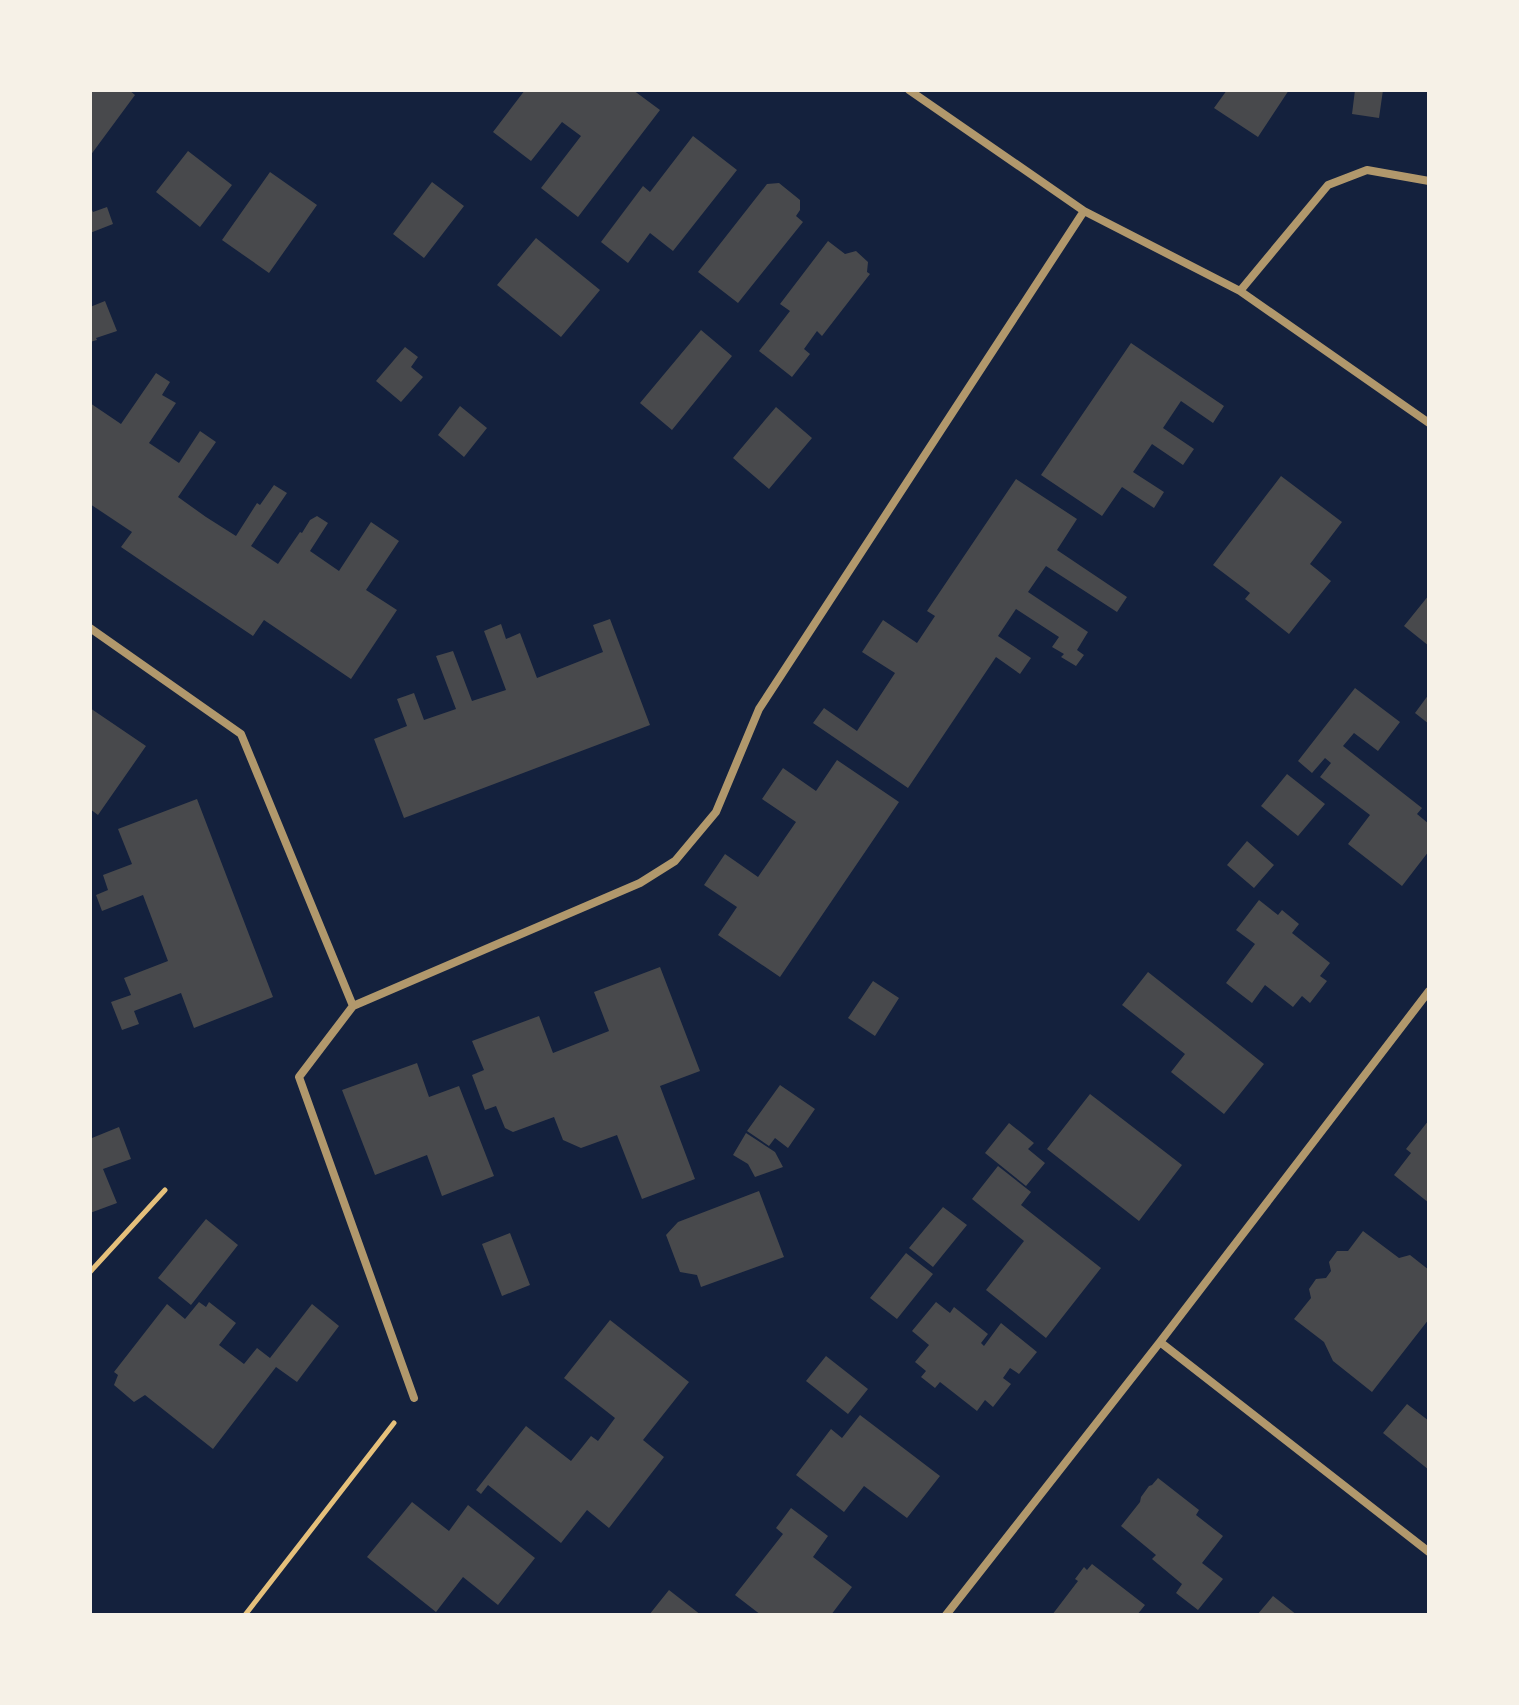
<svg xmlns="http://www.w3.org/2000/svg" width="1519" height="1705" viewBox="0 0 1519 1705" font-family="'Work Sans',sans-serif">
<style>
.building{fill:#48494c}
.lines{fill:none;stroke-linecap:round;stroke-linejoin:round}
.path{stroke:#e5c07b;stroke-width:5}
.minor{stroke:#b1986c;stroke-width:8}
</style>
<rect width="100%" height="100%" fill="#14213d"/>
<!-- building -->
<path class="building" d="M 90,90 L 129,90 L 135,95 L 90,156 Z
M 525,90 L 633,90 L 660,110 L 578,217 L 541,188 L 581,136 L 562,122 L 531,161 L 493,132 Z
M 1227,90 L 1289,90 L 1258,137 L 1214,108 Z
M 1355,90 L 1383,90 L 1379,118 L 1352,114 Z
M 693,136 L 737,170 L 673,251 L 650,233 L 628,263 L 601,242 L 643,186 L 650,192 Z
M 188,151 L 232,185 L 200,227 L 156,192 Z
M 270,172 L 317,205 L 269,273 L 222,240 Z
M 432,182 L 464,206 L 424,258 L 393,234 Z
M 779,183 L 800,200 L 800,210 L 796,216 L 803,222 L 738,303 L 698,272 L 767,184 Z
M 90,206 L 93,212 L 107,207 L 113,224 L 90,233 Z
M 536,238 L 600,290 L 561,337 L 497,285 Z
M 828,241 L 845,254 L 856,251 L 868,262 L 867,272 L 870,274 L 822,336 L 817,331 L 804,349 L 810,354 L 792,377 L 759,351 L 790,311 L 780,304 Z
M 105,301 L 117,331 L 96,338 L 97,340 L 90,342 L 90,307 Z
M 701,330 L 732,356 L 672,430 L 640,403 Z
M 1131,343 L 1224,406 L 1213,423 L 1181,401 L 1163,428 L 1194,449 L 1183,465 L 1152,444 L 1133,472 L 1164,492 L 1154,508 L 1122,487 L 1102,516 L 1041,475 Z
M 405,347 L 418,357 L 411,367 L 423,377 L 401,402 L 376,381 Z
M 156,373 L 170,382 L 162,395 L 176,403 L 149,443 L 179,463 L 200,431 L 216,442 L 178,497 L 206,517 L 236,536 L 257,503 L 260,505 L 274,485 L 287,493 L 251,546 L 278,564 L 300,532 L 302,533 L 310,520 L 317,516 L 328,523 L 310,551 L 339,571 L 371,522 L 399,541 L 366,590 L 397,610 L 351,679 L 264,620 L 253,636 L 165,577 L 121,547 L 132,532 L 90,504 L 90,403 L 121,424 Z
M 460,406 L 487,428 L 464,457 L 438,435 Z
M 776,407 L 812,438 L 769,489 L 733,458 Z
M 1281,476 L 1342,522 L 1310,564 L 1331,581 L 1289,634 L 1245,599 L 1250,593 L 1213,565 Z
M 1016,479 L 1077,519 L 1057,550 L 1127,597 L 1117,612 L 1046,566 L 1028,592 L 1088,632 L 1077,650 L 1084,655 L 1076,666 L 1061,657 L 1064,654 L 1052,647 L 1059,637 L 1016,609 L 998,636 L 1031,658 L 1020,674 L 996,657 L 908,788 L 813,723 L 824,708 L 857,731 L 895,673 L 862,652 L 883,620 L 917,643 L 935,616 L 927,611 Z
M 1429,595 L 1429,646 L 1404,626 Z
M 610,619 L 650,725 L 404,818 L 374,739 L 407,726 L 397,699 L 414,693 L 424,720 L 456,709 L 436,656 L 453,651 L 472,701 L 506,690 L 484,631 L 501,624 L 506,639 L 520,633 L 537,678 L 603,652 L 593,625 Z
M 1355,688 L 1400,722 L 1378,751 L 1354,733 L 1343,746 L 1422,808 L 1417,814 L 1429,824 L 1429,851 L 1402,886 L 1348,844 L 1370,815 L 1320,777 L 1331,763 L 1325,758 L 1312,773 L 1298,761 Z
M 1429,694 L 1429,724 L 1415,713 Z
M 90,708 L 146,746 L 98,815 L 90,809 Z
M 837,760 L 899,802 L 780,977 L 718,935 L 737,907 L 704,885 L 725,854 L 758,877 L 796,822 L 762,799 L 783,768 L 816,791 Z
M 1287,774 L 1325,804 L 1298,836 L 1261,806 Z
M 197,799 L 273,997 L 194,1028 L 181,993 L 134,1011 L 139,1024 L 122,1030 L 111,1002 L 131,995 L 124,978 L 168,961 L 143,895 L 102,911 L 96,895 L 108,890 L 103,875 L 132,864 L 118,829 Z
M 1247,841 L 1274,865 L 1254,888 L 1227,865 Z
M 1259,900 L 1278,915 L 1282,910 L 1299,924 L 1292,933 L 1330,963 L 1320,976 L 1327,981 L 1310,1003 L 1302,996 L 1293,1007 L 1265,985 L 1252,1003 L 1226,983 L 1255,944 L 1236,930 Z
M 660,967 L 700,1071 L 660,1086 L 695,1179 L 642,1199 L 617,1135 L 581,1148 L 563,1140 L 554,1117 L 513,1132 L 505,1128 L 496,1106 L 485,1110 L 472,1075 L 484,1070 L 472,1041 L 539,1016 L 553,1053 L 609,1031 L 594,992 Z
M 1148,972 L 1264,1064 L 1224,1114 L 1171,1072 L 1185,1054 L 1122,1005 Z
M 873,981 L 899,998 L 875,1036 L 848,1018 Z
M 417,1063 L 429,1097 L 459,1086 L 494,1176 L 442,1196 L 427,1155 L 375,1175 L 342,1090 Z
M 780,1085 L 815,1109 L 788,1148 L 775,1138 L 769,1146 L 747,1131 Z
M 1090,1094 L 1182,1165 L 1139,1221 L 1047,1149 Z
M 1429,1120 L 1429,1203 L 1394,1175 L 1411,1153 L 1406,1149 Z
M 1009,1123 L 1034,1143 L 1028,1149 L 1045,1163 L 1026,1186 L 985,1153 Z
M 119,1127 L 131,1159 L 103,1169 L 117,1203 L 90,1213 L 90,1133 L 92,1138 Z
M 746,1133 L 775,1152 L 783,1167 L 755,1177 L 748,1164 L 733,1155 Z
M 998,1166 L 1031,1192 L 1021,1205 L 1101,1268 L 1046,1338 L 986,1290 L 1024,1241 L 972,1199 Z
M 759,1191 L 784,1257 L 701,1287 L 697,1275 L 680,1272 L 666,1235 L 678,1222 Z
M 943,1207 L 967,1225 L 933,1267 L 909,1248 Z
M 206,1219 L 238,1245 L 191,1305 L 158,1278 Z
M 1363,1231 L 1399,1258 L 1410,1255 L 1429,1270 L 1429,1319 L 1372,1392 L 1333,1361 L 1324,1342 L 1294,1319 L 1311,1298 L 1309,1289 L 1316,1279 L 1326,1278 L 1331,1271 L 1329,1262 L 1337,1251 L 1348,1251 Z
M 510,1233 L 530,1285 L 502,1296 L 482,1244 Z
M 906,1253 L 933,1274 L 897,1319 L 870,1298 Z
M 199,1302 L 206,1307 L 209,1302 L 236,1323 L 219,1345 L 244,1364 L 257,1348 L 270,1358 L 312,1304 L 339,1326 L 297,1382 L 276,1367 L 213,1449 L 145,1395 L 134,1402 L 114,1385 L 118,1375 L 114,1372 L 167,1304 L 185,1319 Z
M 936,1302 L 950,1313 L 954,1307 L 988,1334 L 981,1343 L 984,1346 L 1001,1323 L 1037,1352 L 1019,1374 L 1010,1368 L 1003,1378 L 1011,1384 L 993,1407 L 985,1400 L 977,1411 L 940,1382 L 935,1388 L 921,1377 L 926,1371 L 915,1362 L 929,1345 L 912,1331 Z
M 610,1320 L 689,1382 L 643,1440 L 664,1457 L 609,1528 L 587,1510 L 561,1543 L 488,1485 L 481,1494 L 476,1490 L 526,1426 L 571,1461 L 591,1436 L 598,1441 L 615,1418 L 564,1378 Z
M 826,1356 L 868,1389 L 848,1414 L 806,1381 Z
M 1407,1404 L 1429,1421 L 1429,1470 L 1383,1433 Z
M 860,1415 L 940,1476 L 907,1518 L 864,1486 L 844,1512 L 796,1475 L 831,1429 L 842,1438 Z
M 1158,1478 L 1199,1510 L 1196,1515 L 1223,1536 L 1202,1563 L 1223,1579 L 1198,1610 L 1176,1593 L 1182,1584 L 1152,1559 L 1156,1555 L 1121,1526 L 1140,1502 L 1141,1497 L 1149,1486 L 1152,1485 Z
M 412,1502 L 449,1531 L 468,1505 L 535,1558 L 498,1605 L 463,1577 L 436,1612 L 367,1557 Z
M 791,1508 L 828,1536 L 813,1557 L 852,1587 L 831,1615 L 761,1615 L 735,1595 L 783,1534 L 776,1528 Z
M 1092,1564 L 1145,1605 L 1137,1615 L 1052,1615 L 1078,1581 L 1075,1579 L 1084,1567 L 1087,1570 Z
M 669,1590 L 701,1615 L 649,1615 Z
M 1273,1596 L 1297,1615 L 1257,1615 Z"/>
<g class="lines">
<!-- path -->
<path class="path" d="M 90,1272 L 165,1190
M 245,1615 L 394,1423"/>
<!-- minor -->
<path class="minor" d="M 909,90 L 1084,211 L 1240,291 L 1429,423
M 1240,291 L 1328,185 L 1367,170 L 1429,181
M 90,628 L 241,734 L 353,1006
M 1160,1342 L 1429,1552
M 414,1398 L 299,1077 L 353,1006 L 640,883 L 675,861 L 716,812 L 759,709 L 1084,211
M 946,1615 L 1160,1342 L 1429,991"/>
</g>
<!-- border -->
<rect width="1519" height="1705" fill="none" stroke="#f6f1e7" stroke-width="184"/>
</svg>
